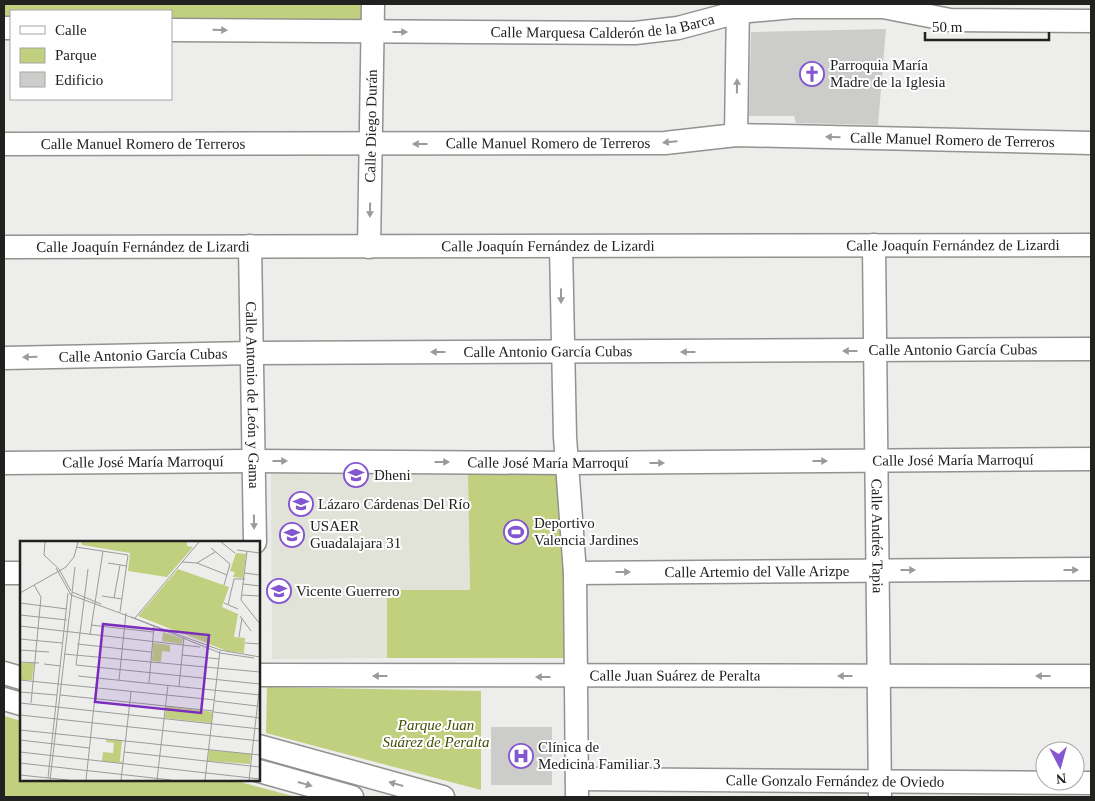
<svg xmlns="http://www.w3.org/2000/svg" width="1095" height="801" viewBox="0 0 1095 801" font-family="Georgia,serif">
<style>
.built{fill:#e1e3d9}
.green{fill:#c0d07e}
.building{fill:#cccdca}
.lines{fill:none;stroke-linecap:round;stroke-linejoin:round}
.minor-casing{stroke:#929390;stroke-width:25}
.minor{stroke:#fff;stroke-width:22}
.oneway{fill:#9b9b9b}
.labels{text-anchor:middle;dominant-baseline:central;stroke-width:4;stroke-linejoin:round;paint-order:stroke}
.street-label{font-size:15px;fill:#212120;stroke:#fff}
.poi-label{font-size:15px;fill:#212120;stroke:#fff;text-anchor:start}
.park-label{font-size:15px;font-style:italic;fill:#444e05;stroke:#fff}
.inset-road{fill:none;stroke:#9b9c9a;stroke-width:1}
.view{fill:#7b2cbf;fill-opacity:0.15;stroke:#7b2cbf;stroke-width:2.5}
.inset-edge{fill:none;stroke:#212120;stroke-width:2.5}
</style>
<rect width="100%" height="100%" fill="#edeeeb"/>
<!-- built -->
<path class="built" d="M 468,472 L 470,590 L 387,590 L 387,658 L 272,659 L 271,473 Z"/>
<!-- green -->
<path class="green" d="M 4,4 L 367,4 L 367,26 L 171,24 L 171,11 L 11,11 L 11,22 L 4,21 Z
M 468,472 L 562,474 L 569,658 L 387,658 L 387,590 L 470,590 Z
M 267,687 L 481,691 L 481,790 L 266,733 Z
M 4,716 L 21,721 L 21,780 L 233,780 L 296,797 L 4,797 Z"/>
<!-- building -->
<path class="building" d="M 886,29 L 878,125 L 796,123 L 794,116 L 749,116 L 751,32 Z
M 491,727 L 552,727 L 552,785 L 491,785 Z"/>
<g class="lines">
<defs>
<g id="minor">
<path d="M 4,28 L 11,28"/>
<path id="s1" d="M 171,30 L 635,33 L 678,28 L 738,12 L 794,7 L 883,7 L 950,20 L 1091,21"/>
<path d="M 736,135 L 738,4"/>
<path id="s2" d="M 4,144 L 665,143 L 736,135 L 1091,143"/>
<path id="s3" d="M 874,245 L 880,797"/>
<path id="s4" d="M 250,246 L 255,542"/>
<path id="s5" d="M 4,247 L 1091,245"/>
<path id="s6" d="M 369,247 L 373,4"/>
<path d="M 561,247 L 565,437 L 575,573 L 577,797"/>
<path id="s7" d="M 4,358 L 252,353 L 1091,349"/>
<path id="s8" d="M 4,463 L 253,461 L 567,463 L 1091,459"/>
<path d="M 4,573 L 21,573"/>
<path id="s9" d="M 575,573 L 1091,569"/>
<path d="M 4,673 L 21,678"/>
<path id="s10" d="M 259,675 L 1091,676"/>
<path d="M 4,699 L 21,704"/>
<path d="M 259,746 L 443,797"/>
<path d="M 259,771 L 352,797"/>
<path id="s11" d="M 577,779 L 1091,783"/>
</g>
</defs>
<!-- minor casing -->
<use href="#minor" class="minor-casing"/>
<!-- minor -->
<use href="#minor" class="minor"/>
</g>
<!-- one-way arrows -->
<defs><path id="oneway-solid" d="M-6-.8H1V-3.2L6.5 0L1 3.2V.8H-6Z" transform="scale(1.25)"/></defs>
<g class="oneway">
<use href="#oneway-solid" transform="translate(220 30) rotate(1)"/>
<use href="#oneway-solid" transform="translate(400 32)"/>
<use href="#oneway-solid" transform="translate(737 86) rotate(-89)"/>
<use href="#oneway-solid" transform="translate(833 137) rotate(-178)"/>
<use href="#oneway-solid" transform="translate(670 142) rotate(175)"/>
<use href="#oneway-solid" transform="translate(420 144) rotate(180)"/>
<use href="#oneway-solid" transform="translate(370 210) rotate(91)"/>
<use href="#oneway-solid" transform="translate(561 296) rotate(90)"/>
<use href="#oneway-solid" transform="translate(850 351) rotate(180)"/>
<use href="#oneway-solid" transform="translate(438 352) rotate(180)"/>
<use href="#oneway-solid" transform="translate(688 352) rotate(180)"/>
<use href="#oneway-solid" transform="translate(30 357) rotate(179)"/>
<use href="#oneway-solid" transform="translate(280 461)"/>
<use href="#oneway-solid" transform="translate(820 461)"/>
<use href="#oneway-solid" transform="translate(442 462)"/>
<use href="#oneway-solid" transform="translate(657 463)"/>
<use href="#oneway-solid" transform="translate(254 522) rotate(89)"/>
<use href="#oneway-solid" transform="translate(908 570)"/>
<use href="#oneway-solid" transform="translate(1071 570)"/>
<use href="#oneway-solid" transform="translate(623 572)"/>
<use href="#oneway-solid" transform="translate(380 676) rotate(-180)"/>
<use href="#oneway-solid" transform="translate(845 676) rotate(180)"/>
<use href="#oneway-solid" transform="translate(1043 676) rotate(180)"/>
<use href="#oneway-solid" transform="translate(543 677) rotate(-180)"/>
<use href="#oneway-solid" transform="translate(305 784) rotate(16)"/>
<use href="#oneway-solid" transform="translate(396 784) rotate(-164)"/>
</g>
<!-- icons -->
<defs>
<symbol id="church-ring" viewBox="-11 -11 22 22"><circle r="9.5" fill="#fff" stroke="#8456cf" stroke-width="1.5"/><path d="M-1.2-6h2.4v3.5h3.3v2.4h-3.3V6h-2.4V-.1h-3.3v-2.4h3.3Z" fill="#8456cf"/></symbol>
<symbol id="school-ring" viewBox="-11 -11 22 22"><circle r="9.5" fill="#fff" stroke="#8456cf" stroke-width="1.5"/><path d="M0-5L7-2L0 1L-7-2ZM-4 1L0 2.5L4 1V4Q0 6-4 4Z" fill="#8456cf"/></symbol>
<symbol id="stadium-ring" viewBox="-11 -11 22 22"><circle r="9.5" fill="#fff" stroke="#8456cf" stroke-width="1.5"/><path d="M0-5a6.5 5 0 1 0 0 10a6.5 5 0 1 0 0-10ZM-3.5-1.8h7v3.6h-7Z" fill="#8456cf"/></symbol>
<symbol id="hospital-ring" viewBox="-11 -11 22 22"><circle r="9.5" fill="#fff" stroke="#8456cf" stroke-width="1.5"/><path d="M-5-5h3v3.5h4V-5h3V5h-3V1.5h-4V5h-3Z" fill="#8456cf"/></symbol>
</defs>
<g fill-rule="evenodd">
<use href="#church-ring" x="798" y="60" width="28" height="28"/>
<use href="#school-ring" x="342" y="461" width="28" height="28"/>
<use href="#school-ring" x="287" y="490" width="28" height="28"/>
<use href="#stadium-ring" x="502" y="518" width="28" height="28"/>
<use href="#school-ring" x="278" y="521" width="28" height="28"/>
<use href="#school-ring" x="265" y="577" width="28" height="28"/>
<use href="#hospital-ring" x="507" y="742" width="28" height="28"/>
</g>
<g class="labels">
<!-- street labels -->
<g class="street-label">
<text stroke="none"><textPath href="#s1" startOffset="432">Calle Marquesa Calderón de la Barca</textPath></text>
<text stroke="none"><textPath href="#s6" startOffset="121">Calle Diego Durán</textPath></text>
<text stroke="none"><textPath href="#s2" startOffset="949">Calle Manuel Romero de Terreros</textPath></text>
<text stroke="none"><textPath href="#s2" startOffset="544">Calle Manuel Romero de Terreros</textPath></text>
<text stroke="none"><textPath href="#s2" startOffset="139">Calle Manuel Romero de Terreros</textPath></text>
<text stroke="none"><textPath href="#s5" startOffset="949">Calle Joaquín Fernández de Lizardi</textPath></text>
<text stroke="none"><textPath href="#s5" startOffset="139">Calle Joaquín Fernández de Lizardi</textPath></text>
<text stroke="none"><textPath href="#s5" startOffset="544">Calle Joaquín Fernández de Lizardi</textPath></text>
<text stroke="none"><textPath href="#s7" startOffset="949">Calle Antonio García Cubas</textPath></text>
<text stroke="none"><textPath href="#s7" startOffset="544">Calle Antonio García Cubas</textPath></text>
<text stroke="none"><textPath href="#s7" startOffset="139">Calle Antonio García Cubas</textPath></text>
<text stroke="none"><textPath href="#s4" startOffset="149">Calle Antonio de León y Gama</textPath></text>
<text stroke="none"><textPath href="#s8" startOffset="949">Calle José María Marroquí</textPath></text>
<text stroke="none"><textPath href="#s8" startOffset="139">Calle José María Marroquí</textPath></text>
<text stroke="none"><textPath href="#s8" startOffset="544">Calle José María Marroquí</textPath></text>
<text stroke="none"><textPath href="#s3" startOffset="291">Calle Andrés Tapia</textPath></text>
<text stroke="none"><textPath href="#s9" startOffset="182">Calle Artemio del Valle Arizpe</textPath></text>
<text stroke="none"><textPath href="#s10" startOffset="416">Calle Juan Suárez de Peralta</textPath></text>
<text stroke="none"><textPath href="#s11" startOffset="258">Calle Gonzalo Fernández de Oviedo</textPath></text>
</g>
<!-- poi labels -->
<g class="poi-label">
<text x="830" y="65">Parroquia María<tspan x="830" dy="17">Madre de la Iglesia</tspan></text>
<text x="374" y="475">Dheni</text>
<text x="318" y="504">Lázaro Cárdenas Del Río</text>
<text x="534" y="523">Deportivo<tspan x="534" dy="17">Valencia Jardines</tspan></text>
<text x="310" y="526">USAER<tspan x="310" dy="17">Guadalajara 31</tspan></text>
<text x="296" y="591">Vicente Guerrero</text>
<text x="538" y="747">Clínica de<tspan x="538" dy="17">Medicina Familiar 3</tspan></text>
</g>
<!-- park labels -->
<g class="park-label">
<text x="436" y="725">Parque Juan<tspan x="436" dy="17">Suárez de Peralta</tspan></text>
</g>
</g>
<!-- overview -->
<g transform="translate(20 541)">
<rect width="240" height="240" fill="#edeeeb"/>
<path d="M 61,1 L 167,1 L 167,5 L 173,6 L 147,36 L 108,30 L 110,12 L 62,4 ZM 216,12 L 226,13 L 223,37 L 213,36 L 215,31 L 210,30 ZM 158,28 L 209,46 L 202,66 L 218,73 L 214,96 L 225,97 L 224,112 L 207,110 L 118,75 ZM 143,91 L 163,98 L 162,103 L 142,100 ZM 133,102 L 150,104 L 150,111 L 142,110 L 141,121 L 132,120 ZM 0,122 L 14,122 L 12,139 L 0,139 ZM 146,165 L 193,171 L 191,182 L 145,177 ZM 86,198 L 102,199 L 100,220 L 103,222 L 82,220 L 83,211 L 93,212 L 94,202 L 86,201 ZM 189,209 L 231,213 L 230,223 L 188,220 Z" fill="#c0d07e"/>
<path class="inset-road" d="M 25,1 L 24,14 L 39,28 L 51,50M 201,1 L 215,12M 56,6 L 108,14 L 100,71M 191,7 L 210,23 L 204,44M 217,9 L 240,12M 227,10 L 221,59 L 240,83M 162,21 L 177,22 L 195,11M 88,22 L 107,25M 177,22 L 207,34M 36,27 L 51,54 L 200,109 L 240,116M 68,28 L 56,124 L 240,143M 224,32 L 240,34M 223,43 L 240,45M 52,51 L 81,63M 0,52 L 46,26 L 54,16 L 58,1M 221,54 L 240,55M 82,55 L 102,58M 94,57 L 100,24M 0,62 L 47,68M 204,62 L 218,68M 208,64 L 214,38 L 225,38M 0,74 L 47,79M 220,75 L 231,90M 111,76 L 200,112 L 234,117M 115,77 L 179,1M 71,84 L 133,91M 0,85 L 180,106M 70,94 L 83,10M 219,96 L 222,77M 0,98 L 42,102M 225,102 L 240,103M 57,103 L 131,111M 0,109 L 29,111M 44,113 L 240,131M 162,114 L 199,118M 0,121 L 19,122M 24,123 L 41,125M 58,135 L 240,154M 0,139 L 195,159M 99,139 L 106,72M 129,142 L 134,85M 159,145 L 164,96M 0,151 L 37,154M 40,154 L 194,170M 195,160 L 237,165M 0,162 L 240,188M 11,162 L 21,56 L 14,44M 194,171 L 240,177M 0,174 L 240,200M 0,189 L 240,214M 0,199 L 69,207M 0,211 L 240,238M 104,211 L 240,226M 0,222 L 151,239M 0,234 L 48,239M 28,237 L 48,52M 30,239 L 55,26M 66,239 L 77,137M 101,239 L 111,151M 137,239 L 148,144M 185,239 L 200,110M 229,239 L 240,142"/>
<path class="view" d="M 83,83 L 189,94 L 181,172 L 75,161 Z"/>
<rect width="240" height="240" class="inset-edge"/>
</g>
<!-- border -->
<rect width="1095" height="801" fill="none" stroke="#212120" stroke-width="10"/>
<!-- legend -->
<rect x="10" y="10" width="162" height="90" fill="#ffffff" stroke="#a6a6a6"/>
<rect x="20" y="26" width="25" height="8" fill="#ffffff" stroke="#a6a6a6"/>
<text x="55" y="35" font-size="15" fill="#212120">Calle</text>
<rect x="20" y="48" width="25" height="15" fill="#c0d07e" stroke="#a6a6a6"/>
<text x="55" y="60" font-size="15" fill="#212120">Parque</text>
<rect x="20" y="72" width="25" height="15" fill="#cccdca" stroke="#a6a6a6"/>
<text x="55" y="85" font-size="15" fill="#212120">Edificio</text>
<!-- north arrow -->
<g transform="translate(1060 766) rotate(174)"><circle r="24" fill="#ffffff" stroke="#a6a6a6"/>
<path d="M0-4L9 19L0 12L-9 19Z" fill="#8456cf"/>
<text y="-8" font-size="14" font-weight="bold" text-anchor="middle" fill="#212120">N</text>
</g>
<!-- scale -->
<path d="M925 32v8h124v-8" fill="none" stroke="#212120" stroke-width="2.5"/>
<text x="932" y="32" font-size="15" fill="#212120" stroke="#ffffff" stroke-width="4" paint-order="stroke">50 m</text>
</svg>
